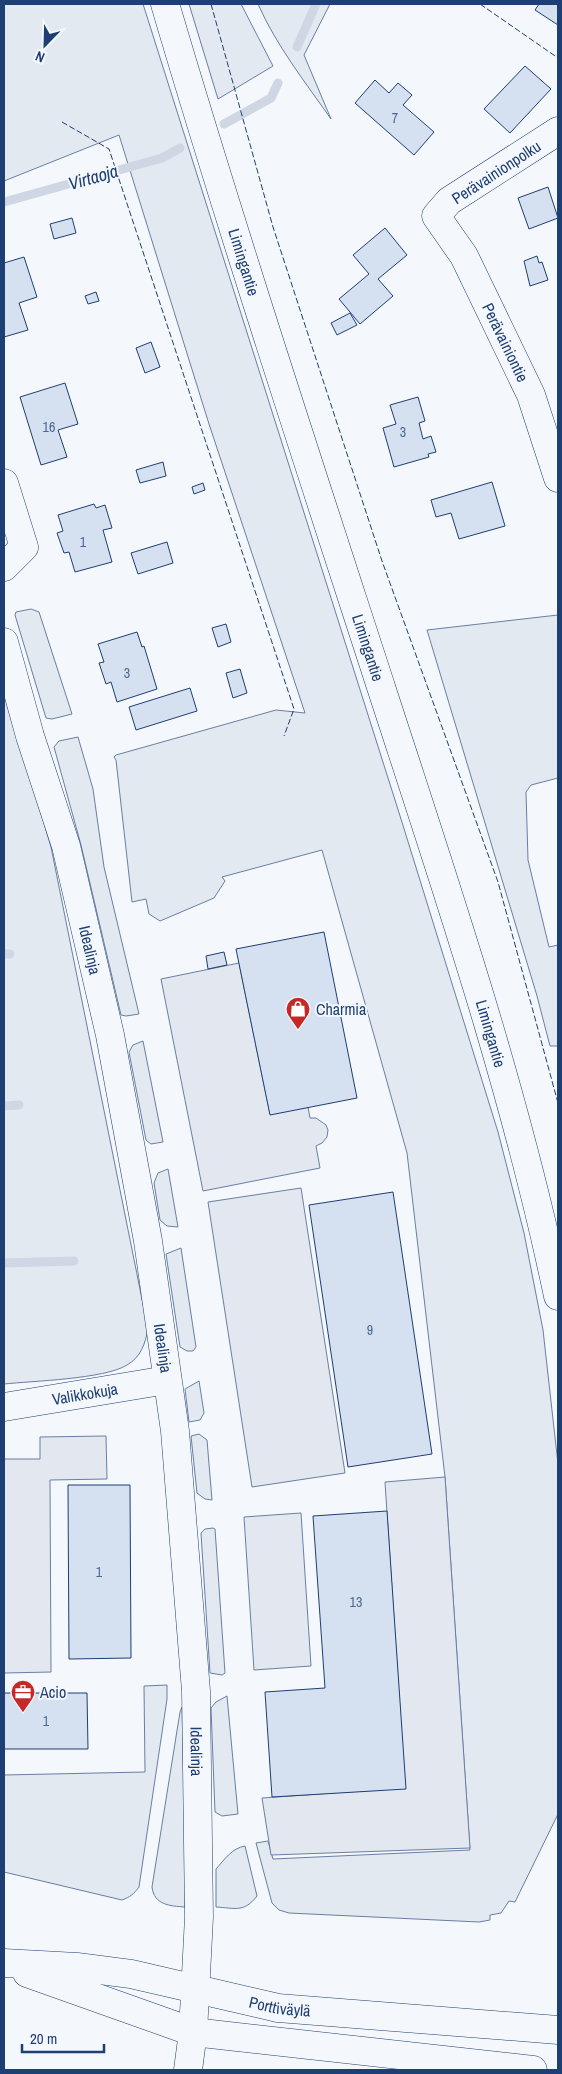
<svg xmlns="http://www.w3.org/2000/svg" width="562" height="2074" viewBox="0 0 562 2074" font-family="'Archivo Narrow',sans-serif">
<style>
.green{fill:#e3e9f0;stroke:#687fa3}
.parking{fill:#e3e8f0;stroke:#687fa3}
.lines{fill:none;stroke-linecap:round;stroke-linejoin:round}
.stream{stroke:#cfd7e4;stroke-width:9}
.building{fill:#d5e0f0;stroke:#1d3f73}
.minor-casing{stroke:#1d3f73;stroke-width:29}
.major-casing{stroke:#1d3f73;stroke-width:29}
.minor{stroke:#f4f7fb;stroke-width:28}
.major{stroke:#f4f7fb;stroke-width:28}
.fence{stroke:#1d3f73;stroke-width:1;stroke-dasharray:6 2.5;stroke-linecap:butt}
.labels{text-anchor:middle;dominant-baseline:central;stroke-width:4;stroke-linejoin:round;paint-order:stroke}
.number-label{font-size:14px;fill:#4b6792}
.street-label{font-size:16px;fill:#1d3f73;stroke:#f4f7fb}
.poi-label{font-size:16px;fill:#1d3f73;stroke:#f4f7fb;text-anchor:start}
.water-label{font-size:18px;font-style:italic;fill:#1d3f73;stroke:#f4f7fb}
</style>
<rect width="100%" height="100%" fill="#f4f7fb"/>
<!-- green -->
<path class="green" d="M 4,4 L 143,4 L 401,819 L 498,1132 L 524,1233 L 543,1330 L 558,1464 L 558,1814 L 515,1902 L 509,1901 L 501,1913 L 490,1915 L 490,1920 L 479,1922 L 289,1913 L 279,1910 L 272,1903 L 256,1843 L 268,1841 L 273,1859 L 470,1850 L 445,1477 L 407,1153 L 322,850 L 222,877 L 225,881 L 214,898 L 160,921 L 149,914 L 146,899 L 132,902 L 116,760 L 114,757 L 116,755 L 276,710 L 305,713 L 209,424 L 119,135 L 4,181 Z
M 189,4 L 241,4 L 273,66 L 218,99 Z
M 258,4 L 330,4 L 304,55 L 331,119 C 305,82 276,45 258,4 Z
M 31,609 L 39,612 L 72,714 L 52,719 L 46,718 L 15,615 L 16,612 Z
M 558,615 L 558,778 L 531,785 L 526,792 L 528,860 L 549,947 L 558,945 L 558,1046 L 550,1046 L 537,996 L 427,630 Z
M 4,688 L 51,847 L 148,1329 C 145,1344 141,1357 127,1365 C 105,1379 32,1381 4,1384 Z
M 78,737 L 93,789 L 104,867 L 139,1014 L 126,1016 L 121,1015 L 81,845 L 54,747 L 59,741 Z
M 143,1041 L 163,1142 L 151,1144 L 146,1140 L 129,1052 L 133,1045 Z
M 168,1169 L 178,1227 L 167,1226 L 160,1220 L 154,1183 L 158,1173 Z
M 181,1248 L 196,1347 L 193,1351 L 187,1351 L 180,1347 L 166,1254 Z
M 199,1381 L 204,1413 L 200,1420 L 189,1422 L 185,1389 Z
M 199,1434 L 207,1440 L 212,1500 L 205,1499 L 197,1493 L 191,1436 Z
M 213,1528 L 215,1529 L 225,1673 L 222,1675 L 210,1673 L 201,1533 L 205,1529 Z
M 167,1685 L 167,1699 L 139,1887 C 134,1894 130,1897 122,1900 L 4,1872 L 4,1775 L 145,1772 L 144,1686 Z
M 227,1696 L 238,1814 L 222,1816 L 215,1812 L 211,1708 L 216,1702 Z
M 182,1707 L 186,1872 L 185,1907 C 170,1906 154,1905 152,1887 L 180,1712 Z
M 245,1846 L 257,1896 C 244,1913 235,1908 216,1907 L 216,1869 C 224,1860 232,1848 245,1846 Z"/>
<!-- parking -->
<path class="parking" d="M 239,963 L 270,1114 L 308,1107 L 310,1118 L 316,1118 L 326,1125 L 328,1130 L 327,1137 L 322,1143 L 316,1146 L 320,1168 L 203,1191 L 161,979 Z
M 301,1188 L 345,1473 L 252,1487 L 208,1202 Z
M 106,1436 L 107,1479 L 50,1480 L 51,1672 L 4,1673 L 4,1459 L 40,1459 L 40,1437 Z
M 445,1477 L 470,1848 L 271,1855 L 262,1798 L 405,1788 L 385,1482 Z
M 301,1513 L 311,1666 L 254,1670 L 244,1517 Z"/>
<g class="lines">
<!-- stream -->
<path class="stream" d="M 297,47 L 316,4
M 224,124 L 271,98 L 278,83
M 4,202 L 162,158 L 180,148
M 4,954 L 10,954
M 4,1106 L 19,1105
M 4,1263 L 74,1261"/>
</g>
<!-- building -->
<path class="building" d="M 539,4 L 558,4 L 558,25 L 535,10 Z
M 525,66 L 551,89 L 510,133 L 484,109 Z
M 375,80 L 389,93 L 398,83 L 412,95 L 403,105 L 434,132 L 414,155 L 355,103 Z
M 548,187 L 558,218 L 529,229 L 518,198 Z
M 72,218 L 76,233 L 54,239 L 50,224 Z
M 385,228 L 407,255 L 378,279 L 393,296 L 360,324 L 339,299 L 369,274 L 353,255 Z
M 537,256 L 539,263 L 542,262 L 548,280 L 530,286 L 524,261 Z
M 24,257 L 37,297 L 19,303 L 28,330 L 4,337 L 4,263 Z
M 96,292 L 99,301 L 88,304 L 85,296 Z
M 350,313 L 357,325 L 337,335 L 331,323 Z
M 151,342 L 160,367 L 145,373 L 136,348 Z
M 65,383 L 78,424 L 58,430 L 67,457 L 41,465 L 20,397 Z
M 418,397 L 425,421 L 419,423 L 423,439 L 431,436 L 436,452 L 428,454 L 429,457 L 394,467 L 383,428 L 396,424 L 390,405 Z
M 163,462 L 166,476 L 140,483 L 136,470 Z
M 492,482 L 505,526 L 459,539 L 451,513 L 436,517 L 431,500 Z
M 203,483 L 205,490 L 194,494 L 192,487 Z
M 94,504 L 96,508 L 105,505 L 112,528 L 103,530 L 112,562 L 75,572 L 69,552 L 64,553 L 57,533 L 63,531 L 58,515 Z
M 167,542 L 173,563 L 138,574 L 131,553 Z
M 226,624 L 231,642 L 218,647 L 212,628 Z
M 137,632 L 142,647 L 144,646 L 157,689 L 117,702 L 111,682 L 106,684 L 99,663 L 104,662 L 98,644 Z
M 240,669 L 247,693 L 233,698 L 226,673 Z
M 190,688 L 197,711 L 136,730 L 129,707 Z
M 324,932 L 357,1098 L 270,1115 L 236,949 Z
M 224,952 L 227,965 L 208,969 L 206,956 Z
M 393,1192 L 432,1454 L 348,1467 L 309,1205 Z
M 68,1485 L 130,1485 L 131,1658 L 69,1659 Z
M 387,1511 L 406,1789 L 272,1797 L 265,1692 L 325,1688 L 313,1516 Z
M 4,1693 L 87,1693 L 88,1749 L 4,1749 Z"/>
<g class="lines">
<defs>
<g id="minor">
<path id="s1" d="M 558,131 L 449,201 L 436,216 L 464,256 L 531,395 L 558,478"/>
<path d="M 4,483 L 24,547 L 4,567"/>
<path id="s2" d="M 4,642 L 30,736 L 66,846 L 110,1035 L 148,1241 L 175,1431 L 196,1691 L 199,1917 L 193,2032 L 188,2070"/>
<path id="s3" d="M 4,1407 L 167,1380"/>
<path id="s4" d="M 4,1963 L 77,1967 L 131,1974 L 278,2008 L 558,2030"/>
<path d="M 27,1973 L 193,2032 L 533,2070"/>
</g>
<g id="major">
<path id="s5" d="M 165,4 C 233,234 308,462 382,690 C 447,890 515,1090 558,1296"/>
</g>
</defs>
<!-- minor casing -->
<use href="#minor" class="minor-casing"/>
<!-- major casing -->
<use href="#major" class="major-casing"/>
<!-- minor -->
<use href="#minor" class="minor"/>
<!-- major -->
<use href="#major" class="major"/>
<!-- fence -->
<path class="fence" d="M 211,4 L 273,227 L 382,561 L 498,882 L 558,1103
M 480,4 L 558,58
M 62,122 L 109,149 L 294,709 L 284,736"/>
</g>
<!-- icons -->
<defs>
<symbol id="shop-pin" viewBox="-11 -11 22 30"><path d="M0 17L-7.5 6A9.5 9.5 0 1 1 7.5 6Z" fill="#c62828" stroke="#f4f7fb"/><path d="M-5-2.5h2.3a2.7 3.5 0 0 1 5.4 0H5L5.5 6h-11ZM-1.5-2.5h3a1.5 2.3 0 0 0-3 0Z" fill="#fff"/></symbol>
<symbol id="office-pin" viewBox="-11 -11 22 30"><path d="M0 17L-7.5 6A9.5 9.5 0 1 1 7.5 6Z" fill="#c62828" stroke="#f4f7fb"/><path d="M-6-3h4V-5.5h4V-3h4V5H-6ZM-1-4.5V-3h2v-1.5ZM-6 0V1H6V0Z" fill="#fff"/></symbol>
</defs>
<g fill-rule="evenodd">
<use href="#shop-pin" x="284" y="995" width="28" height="38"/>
<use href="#office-pin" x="9" y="1678" width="28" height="38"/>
</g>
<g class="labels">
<!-- number labels -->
<g class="number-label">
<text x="395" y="118">7</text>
<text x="49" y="427">16</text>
<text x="403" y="432">3</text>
<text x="83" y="542">1</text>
<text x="127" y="673">3</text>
<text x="370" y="1330">9</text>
<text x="99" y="1572">1</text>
<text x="356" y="1602">13</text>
<text x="46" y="1721">1</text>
</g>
<!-- street labels -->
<g class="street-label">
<text transform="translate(496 172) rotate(-33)">Perävainionpolku</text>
<text stroke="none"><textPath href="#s5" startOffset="270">Limingantie</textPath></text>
<text stroke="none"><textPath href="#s1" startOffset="294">Perävainiontie</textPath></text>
<text stroke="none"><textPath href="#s5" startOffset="675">Limingantie</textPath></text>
<text stroke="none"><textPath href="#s2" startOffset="320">Idealinja</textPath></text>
<text stroke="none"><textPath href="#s5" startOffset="1080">Limingantie</textPath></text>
<text stroke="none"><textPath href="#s2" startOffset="725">Idealinja</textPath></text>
<text stroke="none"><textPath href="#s3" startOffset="82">Valikkokuja</textPath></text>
<text stroke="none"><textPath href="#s2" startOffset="1130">Idealinja</textPath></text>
<text stroke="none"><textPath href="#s4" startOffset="280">Porttiväylä</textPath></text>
</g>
<!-- poi labels -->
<g class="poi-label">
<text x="316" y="1009">Charmia</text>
<text x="40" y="1692">Acio</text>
</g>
<!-- water labels -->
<g class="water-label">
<text transform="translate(93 177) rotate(-16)">Virtaoja</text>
</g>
</g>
<!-- border -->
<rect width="562" height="2074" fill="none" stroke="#1d3f73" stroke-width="10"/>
<!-- north arrow -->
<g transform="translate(45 45) rotate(203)" stroke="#f4f7fb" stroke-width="4" paint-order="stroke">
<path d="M0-4L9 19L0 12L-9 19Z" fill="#1d3f73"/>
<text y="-8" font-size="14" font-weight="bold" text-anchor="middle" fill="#1d3f73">N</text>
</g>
<!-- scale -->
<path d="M22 2044v8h82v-8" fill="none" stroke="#1d3f73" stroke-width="2.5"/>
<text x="30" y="2044" font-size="15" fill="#1d3f73" stroke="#f4f7fb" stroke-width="4" paint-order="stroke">20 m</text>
</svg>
